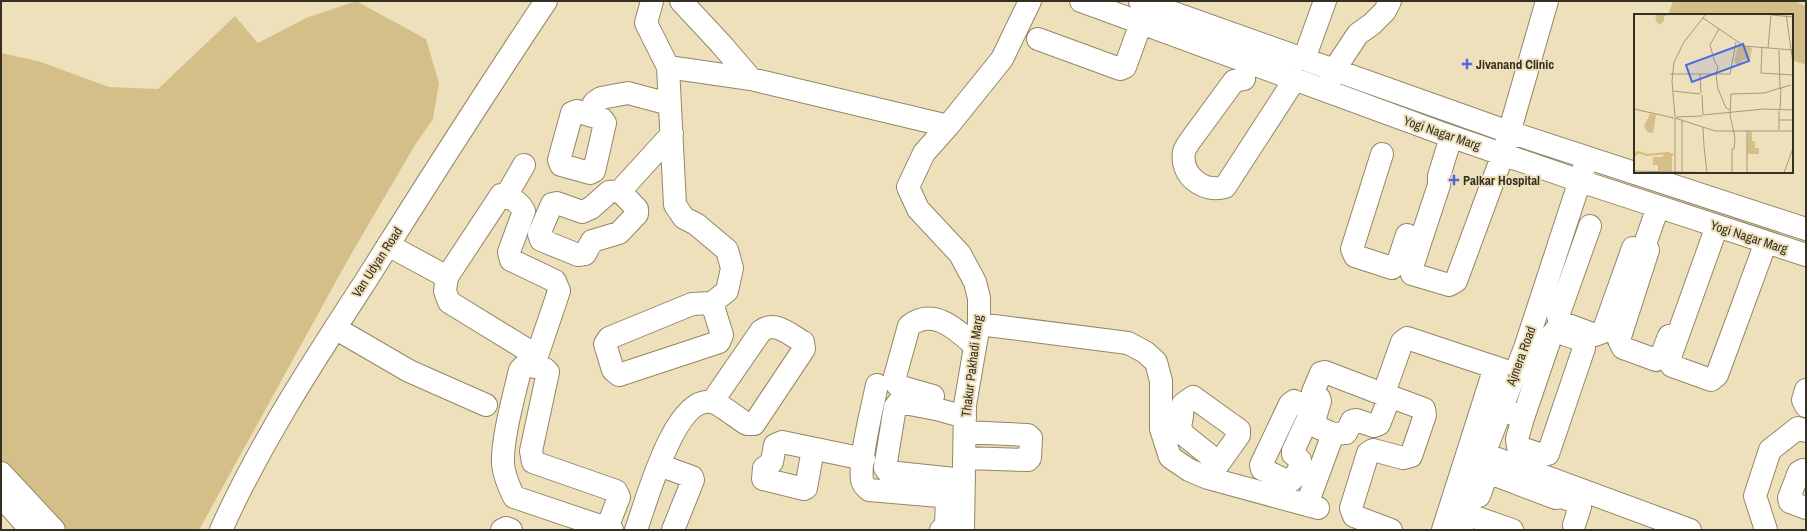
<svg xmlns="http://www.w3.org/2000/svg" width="1807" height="531" viewBox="0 0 1807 531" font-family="'Archivo Narrow',sans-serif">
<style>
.green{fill:#d5bf89}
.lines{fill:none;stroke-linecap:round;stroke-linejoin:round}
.minor-casing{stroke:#948665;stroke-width:24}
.major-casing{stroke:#948665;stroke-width:24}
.minor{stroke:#fff;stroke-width:22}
.major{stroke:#fff;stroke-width:22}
.poi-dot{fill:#4b6bdf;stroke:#efe0bc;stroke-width:1.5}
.labels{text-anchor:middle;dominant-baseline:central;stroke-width:4;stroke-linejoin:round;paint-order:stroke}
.poi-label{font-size:13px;font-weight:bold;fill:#342f21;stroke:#efe0bc;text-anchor:start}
.street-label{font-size:13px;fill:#342f21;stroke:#efe0bc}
.inset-river{fill:none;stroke:#dabb6a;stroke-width:2}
.inset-road{fill:none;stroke:#a4997e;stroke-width:1}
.view{fill:#4b6bdf;fill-opacity:0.15;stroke:#4b6bdf;stroke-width:2}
.inset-edge{fill:none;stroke:#342f21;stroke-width:2}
</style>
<rect width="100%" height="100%" fill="#efe0bc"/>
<!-- green -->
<path class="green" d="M 356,1 L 426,39 L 439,83 L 433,119 L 415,145 L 350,256 L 199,530 L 66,530 L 1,460 L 1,53 L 38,61 L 109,87 L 158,89 L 235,16 L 258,43 L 306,18 Z
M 1673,1 L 1794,1 L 1806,6 L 1806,65 L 1792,60 L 1792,15 L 1668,15 Z"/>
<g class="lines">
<defs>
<path id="minor" d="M 652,1 L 646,23 L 668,67
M 681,1 L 721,44 L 751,79
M 1081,1 L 1441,133 L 1580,181 L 1806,255
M 1140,1 L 1509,132 L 1806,229
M 1038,39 L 1120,69 L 1125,67 L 1141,23
M 1304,59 L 1325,1
M 1244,79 L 1234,81 L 1190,141 C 1188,144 1185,148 1184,152 C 1180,176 1204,193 1225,187 L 1295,79
M 1329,84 L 1334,70 L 1358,34 L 1372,24 L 1385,11 L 1390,1
M 589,115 L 602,119 L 605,123 L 594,171 L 590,173 L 561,165 L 559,160 L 572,113 L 577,111 L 589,115 L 594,103 L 601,98 L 628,93 L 669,104
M 1451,137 L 1439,176 L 1439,185 L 1411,270 L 1412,274 L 1449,285 L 1456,281 L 1503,154 L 1547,1
M 1382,154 L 1352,249 L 1355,256 L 1392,268 L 1398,262 L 1407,235
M 620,191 L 637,209 L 637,214 L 619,233 L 592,241 L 585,254 L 578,255 L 541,240 L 539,234 L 552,204 L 557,203 L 582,212 L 591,208 L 609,192 L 620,191 L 672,134
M 506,196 L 524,165
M 1658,207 L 1645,244 L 1648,250 L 1619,340 L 1623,348 L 1656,360 L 1662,354 L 1669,336
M 1590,226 L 1558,316 L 1560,322 L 1595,335 L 1603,332 L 1633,248
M 1717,226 L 1669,360 L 1672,366 L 1711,380 L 1717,375 L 1766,242
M 388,245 L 447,277 L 445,291 L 449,302 L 529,351 L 538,353 L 559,291 L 555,281 L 511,260 L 509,252 L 524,211 C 520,203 510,196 501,195 L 447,277
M 712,303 L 722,335 L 719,342 L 619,375 L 613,370 L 605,344 L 609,338 L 692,304 L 712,303 L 727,291 L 732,268 L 727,250 L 696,224 L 684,218 L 675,205 L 668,67 L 751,79 L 948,126
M 979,324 L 1128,343 L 1145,352 L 1156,362 L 1161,381 L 1161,429 L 1170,457 L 1189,470 L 1208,478 L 1318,508
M 335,328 L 409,371 L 486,405
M 877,385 C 872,409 859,459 862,480 C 863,485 866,487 869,490 L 963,498
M 1806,390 L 1803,400 L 1806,406
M 933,396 L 898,386 L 894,380 L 909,326 C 933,307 956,329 974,345
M 1294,401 L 1309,408 L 1311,412 L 1293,451 L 1293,454 L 1300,460 C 1301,467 1296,478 1289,482 L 1262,469 L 1261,465 L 1290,404 Z
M 1501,409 L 1523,418 L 1517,439 L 1518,447 L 1542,455 L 1548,454 L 1584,348 L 1581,340 L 1555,331 L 1551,336 L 1523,418
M 1161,429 L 1182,416 L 1183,404 L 1193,397 L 1239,430 L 1239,435 L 1219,463 L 1183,434 L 1180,427 L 1182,416
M 813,449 L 806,488 L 804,489 L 763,479 L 764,468 L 772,462 L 775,445 L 782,442 L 864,459
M 1484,454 L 1690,530
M 964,458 L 1028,460 L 1030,458 L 1031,438 L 1028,435 L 965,432
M 659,465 L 692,477 L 693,480 L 673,530
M 1806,471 L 1803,470 L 1799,472 L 1789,498 L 1790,502 L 1806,508
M 964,480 L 888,472 L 885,468 L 895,407 L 899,402 L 936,409 L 965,417
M 1479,496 L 1487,474 L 1490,473 L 1556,498 L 1559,496 L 1578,503 L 1580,507 L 1574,525
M 1307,504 L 1333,434 L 1346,433 L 1352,421 L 1356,420 L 1374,426 L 1379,424 L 1389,399 L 1385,395 L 1325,372 L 1321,373 L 1313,392 L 1314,396 L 1319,398 L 1320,401 L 1314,421 L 1315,426 L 1333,434
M 1466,514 L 1512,530
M 607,528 L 619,497 L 616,491 L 533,462 L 531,451 L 548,372 L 545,369 L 525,365 L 520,370 C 514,396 502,438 503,464 C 504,475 509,487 514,497 L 612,530
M 221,530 C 260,443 313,362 365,282 C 424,188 484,94 546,1
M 502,530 L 506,528 L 511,530
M 636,530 C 646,503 674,396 711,402 C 720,403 738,419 747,424 L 754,424 L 804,349 L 803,342 C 790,335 775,320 761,331 L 712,402
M 941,530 L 946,526 L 947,496
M 963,530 L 965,405 L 979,324 L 979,298 L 975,282 L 960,254 L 918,209 L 908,187 L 924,153 L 948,126 L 1002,59 L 1030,1
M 1391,530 L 1354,516 L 1351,508 L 1368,453 L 1373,450 L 1403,458 L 1411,456 L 1425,415 L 1424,409 L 1389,396 L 1385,390 L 1402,342 L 1407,338 L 1515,374
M 1443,530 L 1495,367
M 1461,530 L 1484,454 L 1525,348 L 1584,168
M 1766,530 L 1755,496 L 1770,450 L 1798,428 L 1806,431"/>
<path id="major" d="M 1,473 L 54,530
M 1,496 L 31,530"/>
</defs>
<!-- minor casing -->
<use href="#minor" class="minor-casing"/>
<!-- major casing -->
<use href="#major" class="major-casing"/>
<!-- minor -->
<use href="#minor" class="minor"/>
<!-- major -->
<use href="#major" class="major"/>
</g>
<!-- markers -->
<g class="poi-dot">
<path d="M1465 58h4v4h4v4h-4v4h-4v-4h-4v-4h4z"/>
<path d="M1452 174h4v4h4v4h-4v4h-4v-4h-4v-4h4z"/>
</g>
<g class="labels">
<!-- poi labels -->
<g class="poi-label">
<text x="1476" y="64">Jivanand Clinic</text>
<text x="1463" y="180">Palkar Hospital</text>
</g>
<!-- street labels -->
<g class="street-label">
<text transform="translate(1442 133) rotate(19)">Yogi Nagar Marg</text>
<text transform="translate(1749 237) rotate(18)">Yogi Nagar Marg</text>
<text transform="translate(377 262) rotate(-57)">Van Udyan Road</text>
<text transform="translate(1521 356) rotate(-70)">Ajmera Road</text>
<text transform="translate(972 366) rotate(-83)">Thakur Pakhadi Marg</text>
</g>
</g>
<!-- overview -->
<g transform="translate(1634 14)">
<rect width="159" height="159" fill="#efe0bc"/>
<path d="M 23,0 L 34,0 L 36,1 L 30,2 L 30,7 L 25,11 L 21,5 ZM 104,30 L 118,34 L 116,45 L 109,46 L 104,51 L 100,48 ZM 16,100 L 22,101 L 19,119 L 13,118 L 10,112 ZM 114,117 L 118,117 L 118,127 L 121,127 L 121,134 L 125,134 L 125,140 L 113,140 ZM 31,140 L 38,141 L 38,157 L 24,157 L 24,151 L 19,151 L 19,143 L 28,143 Z" fill="#d5bf89"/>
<path class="inset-river" d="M 0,142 L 4,138 L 13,141 L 34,139 L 39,141"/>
<path class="inset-road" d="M 152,0 L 159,49M 138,1 L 159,3M 69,4 L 110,32 L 159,36M 85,15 L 76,31 L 81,49 L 84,52 L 82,61 L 84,75 L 92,94 L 96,96M 128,33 L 127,59 L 159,61M 134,34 L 137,1M 145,36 L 146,74M 36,60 L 96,60M 66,60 L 67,79M 96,60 L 102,28M 39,77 L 66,80M 68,81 L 69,101M 0,95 L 40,104M 146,96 L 147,74M 69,101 L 130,95 L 159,96M 41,103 L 38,67 L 40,48 L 50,28 L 72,0M 42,103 L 68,102M 41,104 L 81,117 L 159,117M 145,106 L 159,106M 69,113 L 70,132M 145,116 L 145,97M 70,133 L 73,158M 0,157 L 88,159M 48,157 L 48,107M 41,159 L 41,104M 98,159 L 98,135 L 100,135 L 101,124 L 96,101 L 97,80 L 130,79 L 157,71M 113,159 L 113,116M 150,159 L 159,134"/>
<path class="view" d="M 109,30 L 115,47 L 58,68 L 52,51 Z"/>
<rect width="159" height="159" class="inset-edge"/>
</g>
<!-- border -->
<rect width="1807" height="531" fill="none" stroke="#342f21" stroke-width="4"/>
</svg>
